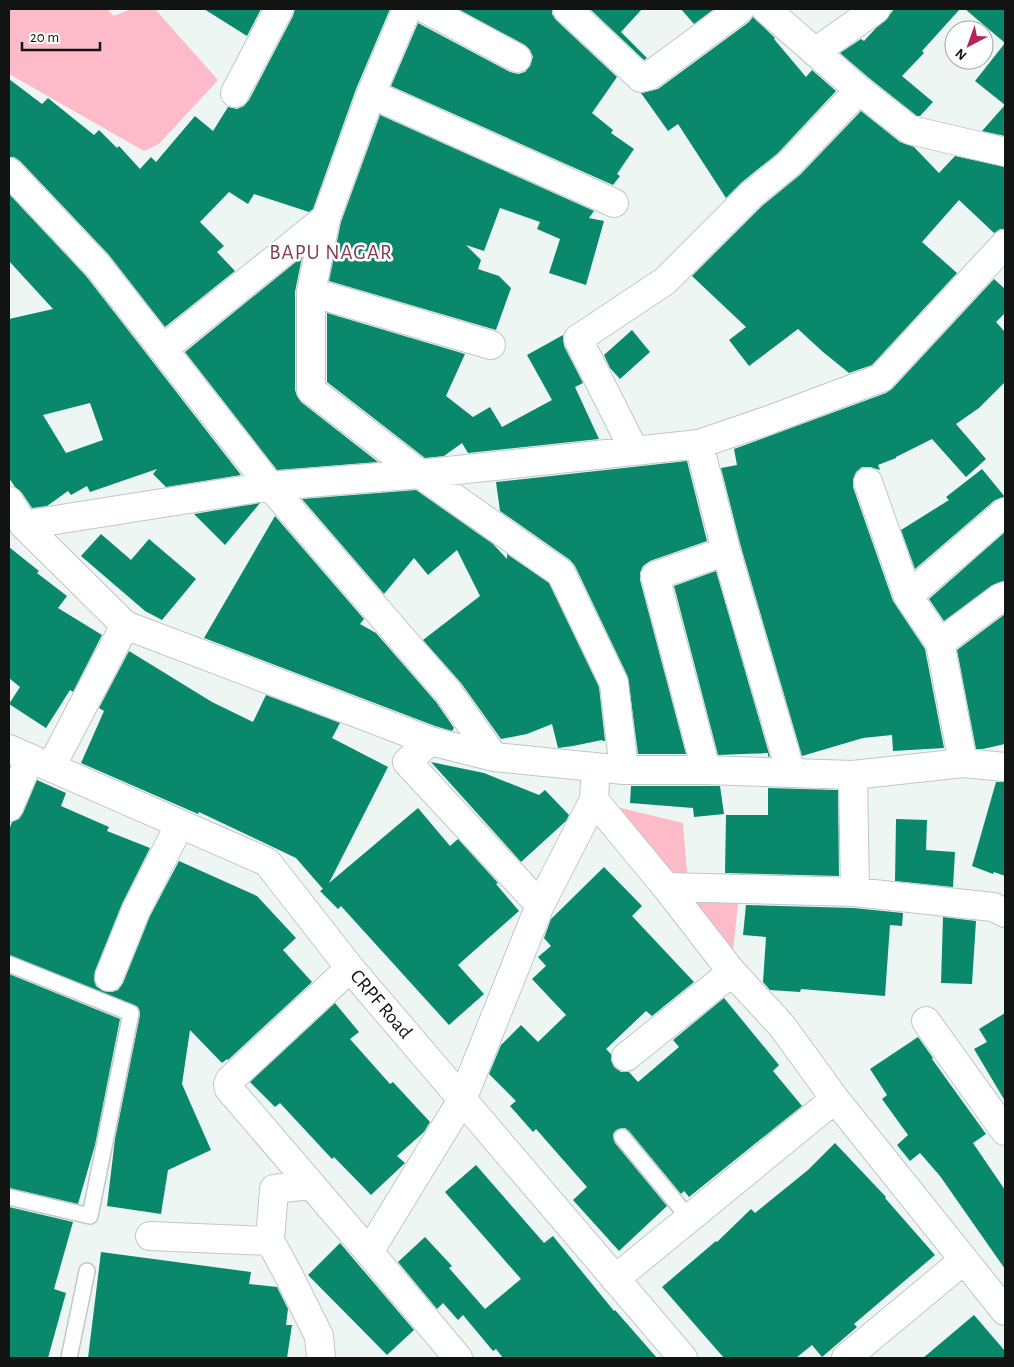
<svg xmlns="http://www.w3.org/2000/svg" width="1014" height="1367" viewBox="0 0 1014 1367" font-family="'Alegreya Sans',sans-serif">
<style>
.green{fill:#fdbbca}
.building{fill:#09886c;fill-rule:evenodd}
.lines{fill:none;stroke-linecap:round;stroke-linejoin:round}
.lane-casing{stroke:#bfc8c4;stroke-width:18}
.street-casing{stroke:#bfc8c4;stroke-width:30}
.secondary-casing{stroke:#bfc8c4;stroke-width:30}
.lane{stroke:#fff;stroke-width:15}
.street{stroke:#fff;stroke-width:28}
.secondary{stroke:#fff;stroke-width:28}
.labels{text-anchor:middle;dominant-baseline:central;stroke-width:5;stroke-linejoin:round;paint-order:stroke}
.street-label{font-size:20px;fill:#111413;stroke:#fff}
.neighbourhood-label{font-size:21px;letter-spacing:1px;fill:#843d50;stroke:#fff}
</style>
<rect width="100%" height="100%" fill="#eef6f3"/>
<!-- green -->
<path class="green" d="M 9,9 L 107,9 L 114,16 L 131,9 L 155,9 L 218,80 L 159,144 L 144,151 L 9,74 Z
M 617,807 L 683,823 L 688,885 L 739,894 L 733,951 Z"/>
<!-- building -->
<path class="building" d="M 204,9 L 261,9 L 247,36 Z
M 295,9 L 390,9 L 356,89 L 313,209 L 309,212 L 254,194 L 248,204 L 229,192 L 200,222 L 224,246 L 217,252 L 235,271 L 165,327 L 109,255 L 20,161 L 14,157 L 9,157 L 9,79 L 42,104 L 48,98 L 94,135 L 99,130 L 117,148 L 119,146 L 140,169 L 151,157 L 156,162 L 195,116 L 213,131 L 228,107 L 237,109 L 244,106 L 249,100 L 293,16 Z
M 458,9 L 552,9 L 552,14 L 556,20 L 617,77 L 592,113 L 613,130 L 611,133 L 634,149 L 617,174 L 620,176 L 613,185 L 391,86 L 418,23 L 510,72 L 518,74 L 525,72 L 530,66 L 533,57 L 530,50 L 525,45 Z
M 590,9 L 642,9 L 621,32 L 647,58 L 644,60 Z
M 681,9 L 714,9 L 694,24 Z
M 894,9 L 960,9 L 922,51 L 924,53 L 902,76 L 933,102 L 920,116 L 917,116 L 869,78 L 840,53 L 861,39 L 864,41 L 876,28 L 885,21 Z
M 965,9 L 1005,9 L 1005,43 Z
M 753,17 L 775,38 L 774,39 L 806,77 L 812,70 L 836,91 L 778,153 L 742,182 L 726,198 L 678,124 L 668,131 L 641,93 L 658,89 L 749,22 Z
M 1005,43 L 1005,136 L 982,131 L 1005,105 L 975,81 Z
M 861,111 L 900,142 L 914,147 L 939,173 L 955,156 L 1005,167 L 1005,229 L 1000,229 L 994,233 L 959,200 L 922,242 L 957,273 L 872,365 L 849,373 L 823,352 L 798,329 L 749,366 L 729,340 L 746,327 L 692,276 L 762,206 L 800,175 Z
M 380,115 L 594,211 L 589,218 L 604,221 L 586,285 L 549,273 L 560,239 L 537,229 L 540,222 L 500,208 L 484,251 L 466,245 L 481,260 L 478,269 L 499,276 L 511,288 L 496,330 L 329,281 L 341,222 Z
M 9,194 L 86,276 L 241,475 L 166,487 L 153,474 L 157,469 L 90,492 L 87,486 L 71,495 L 68,491 L 47,506 L 32,508 L 22,493 L 15,487 L 9,478 L 9,319 L 53,309 L 9,261 ZM 90,403 L 103,440 L 66,453 L 43,415 Z
M 302,257 L 295,292 L 295,390 L 297,396 L 301,402 L 378,462 L 277,470 L 185,352 Z
M 994,279 L 1005,289 L 1005,313 L 996,322 L 1005,332 L 1005,382 L 979,408 L 956,424 L 986,459 L 966,477 L 932,439 L 896,457 L 896,458 L 878,465 L 880,470 L 870,467 L 862,467 L 856,472 L 853,480 L 853,487 L 893,601 L 925,649 L 944,748 L 893,751 L 892,735 L 863,738 L 802,756 L 741,547 L 721,468 L 737,465 L 734,449 L 886,393 L 892,389 Z
M 327,313 L 465,354 L 446,396 L 473,417 L 490,407 L 502,427 L 552,400 L 527,355 L 563,335 L 564,346 L 583,383 L 575,387 L 599,439 L 468,453 L 462,443 L 444,456 L 425,458 L 327,382 Z
M 632,330 L 650,352 L 620,379 L 610,368 L 604,355 Z
M 687,461 L 707,541 L 650,561 L 643,566 L 640,573 L 640,580 L 686,754 L 638,754 L 628,677 L 575,566 L 570,560 L 500,511 L 496,482 Z
M 982,469 L 1005,497 L 995,500 L 915,569 L 901,530 L 949,500 L 946,497 Z
M 416,490 L 493,544 L 507,559 L 507,554 L 549,583 L 599,687 L 605,741 L 603,741 L 602,740 L 573,746 L 558,748 L 552,724 L 527,734 L 501,739 L 461,683 L 423,640 L 480,596 L 457,550 L 428,575 L 414,558 L 384,594 L 302,499 Z
M 260,503 L 225,545 L 194,514 Z
M 275,516 L 364,619 L 360,624 L 376,633 L 436,702 L 454,728 L 452,731 L 435,726 L 204,638 Z
M 1005,532 L 1005,581 L 991,586 L 944,621 L 929,599 Z
M 101,534 L 131,560 L 149,539 L 196,579 L 162,620 L 145,611 L 81,556 Z
M 9,547 L 39,571 L 37,573 L 67,596 L 58,608 L 102,635 L 73,692 L 70,690 L 46,728 L 9,704 L 20,687 L 9,678 Z
M 716,571 L 770,757 L 768,756 L 768,753 L 718,755 L 674,586 Z
M 1005,614 L 1005,744 L 983,749 L 976,749 L 957,650 Z
M 129,651 L 212,702 L 253,722 L 266,695 L 340,723 L 332,738 L 388,767 L 329,883 L 418,808 L 450,846 L 458,839 L 498,883 L 496,884 L 519,911 L 458,965 L 484,994 L 449,1025 L 341,906 L 338,909 L 320,891 L 323,889 L 296,858 L 199,812 L 198,814 L 81,763 L 104,711 L 99,708 Z
M 431,762 L 484,773 L 539,795 L 545,790 L 569,815 L 566,821 L 521,862 Z
M 37,780 L 66,793 L 61,806 L 109,827 L 107,831 L 150,848 L 122,904 L 95,971 L 94,980 L 96,986 L 103,991 L 112,992 L 118,990 L 123,983 L 150,916 L 179,861 L 257,896 L 296,938 L 283,950 L 312,982 L 228,1060 L 227,1059 L 222,1063 L 190,1030 L 182,1084 L 211,1150 L 168,1170 L 161,1214 L 107,1206 L 115,1139 L 140,1015 L 138,1007 L 9,955 L 9,830 L 12,822 L 19,819 L 23,813 Z
M 996,782 L 1005,782 L 1005,876 L 994,872 L 993,874 L 972,866 Z
M 631,786 L 720,786 L 724,814 L 694,817 L 693,808 L 630,803 Z
M 768,788 L 838,790 L 839,876 L 725,873 L 726,815 L 768,815 Z
M 896,819 L 927,820 L 926,850 L 955,852 L 953,887 L 895,881 Z
M 604,867 L 642,906 L 632,916 L 694,982 L 652,1016 L 646,1011 L 606,1049 L 611,1054 L 611,1060 L 614,1067 L 621,1072 L 629,1072 L 638,1082 L 679,1047 L 673,1040 L 724,998 L 779,1065 L 773,1071 L 802,1106 L 689,1197 L 684,1191 L 681,1194 L 629,1131 L 625,1128 L 616,1130 L 613,1134 L 615,1143 L 667,1206 L 619,1251 L 573,1200 L 587,1187 L 536,1129 L 533,1132 L 510,1106 L 516,1101 L 489,1074 L 501,1045 L 521,1025 L 538,1042 L 566,1015 L 532,979 L 546,966 L 538,957 L 551,946 L 544,938 L 551,919 Z
M 746,905 L 854,908 L 903,913 L 902,926 L 890,925 L 885,996 L 801,989 L 800,992 L 770,990 L 763,982 L 766,937 L 743,935 Z
M 943,917 L 976,921 L 972,984 L 941,983 Z
M 9,974 L 120,1019 L 95,1145 L 78,1204 L 9,1188 Z
M 335,1003 L 359,1032 L 350,1039 L 390,1084 L 393,1082 L 430,1122 L 424,1132 L 397,1156 L 405,1163 L 371,1195 L 334,1157 L 332,1159 L 280,1103 L 275,1107 L 250,1082 Z
M 1005,1013 L 1005,1101 L 974,1049 L 987,1042 L 979,1029 Z
M 918,1037 L 933,1058 L 932,1059 L 986,1134 L 973,1143 L 1005,1190 L 1005,1269 L 940,1176 L 920,1153 L 910,1161 L 897,1145 L 908,1135 L 882,1099 L 887,1095 L 870,1069 Z
M 835,1143 L 886,1197 L 885,1198 L 935,1255 L 854,1324 L 857,1327 L 822,1357 L 812,1345 L 796,1358 L 724,1358 L 662,1287 L 716,1241 L 717,1242 L 751,1209 L 755,1213 L 808,1170 Z
M 476,1165 L 544,1243 L 553,1236 L 614,1311 L 615,1310 L 657,1358 L 503,1358 L 496,1349 L 493,1351 L 463,1315 L 458,1320 L 443,1303 L 437,1309 L 398,1262 L 425,1237 L 452,1266 L 449,1268 L 485,1309 L 521,1279 L 445,1192 Z
M 9,1207 L 73,1222 L 54,1289 L 66,1293 L 48,1358 L 9,1358 Z
M 340,1243 L 414,1330 L 387,1355 L 308,1275 Z
M 101,1252 L 251,1272 L 249,1284 L 277,1287 L 288,1309 L 286,1325 L 292,1325 L 287,1358 L 88,1358 Z
M 974,1315 L 1005,1351 L 1005,1358 L 923,1358 Z"/>
<g class="lines">
<defs>
<path id="lane" d="M 9,964 L 131,1013 L 90,1216 L 9,1197
M 622,1137 L 689,1218
M 69,1358 L 87,1271"/>
<path id="street" d="M 426,9 L 517,58
M 567,9 L 641,78 L 649,76 L 740,9
M 766,9 L 859,90 L 910,130 L 1005,152
M 815,52 L 876,9
M 235,93 L 279,9
M 371,94 L 614,203
M 9,172 L 98,266 L 270,486 L 448,692 L 494,757
M 326,218 L 311,292 L 311,390 L 420,474 L 561,573 L 614,683 L 624,770
M 311,292 L 491,345
M 163,349 L 326,218 L 371,94 L 407,9
M 699,444 L 726,551 L 791,773
M 634,450 L 578,339 L 665,281 L 752,194 L 789,164 L 859,90
M 868,482 L 908,596 L 940,643 L 963,763
M 24,525 L 270,486 L 420,474 L 699,444 L 769,420 L 881,378 L 1005,244
M 908,596 L 1005,512
M 940,643 L 1000,598 L 1005,596
M 430,741 L 407,762 L 540,905
M 51,767 L 125,625
M 706,770 L 655,576 L 726,551
M 853,775 L 855,892
M 594,800 L 666,887 L 732,972 L 782,1026 L 835,1099 L 1005,1311
M 9,807 L 30,758
M 666,887 L 855,892 L 993,907 L 1005,913
M 350,968 L 230,1080 L 228,1084 L 229,1089 L 369,1252 L 458,1358
M 109,977 L 136,910 L 180,824
M 926,1021 L 1005,1131
M 626,1057 L 732,972
M 311,1185 L 274,1189 L 270,1241 L 286,1270 L 319,1336 L 321,1358
M 150,1236 L 270,1241
M 369,1252 L 462,1100 L 540,905 L 594,800 L 595,783
M 615,1279 L 835,1099
M 846,1358 L 964,1260"/>
<g id="secondary">
<path d="M 9,501 L 24,525 L 125,625 L 430,741 L 494,757 L 624,770 L 706,770 L 853,775 L 963,763 L 1005,767"/>
<path id="s1" d="M 9,749 L 267,862 L 350,968 L 683,1358"/>
</g>
</defs>
<!-- lane casing -->
<use href="#lane" class="lane-casing"/>
<!-- street casing -->
<use href="#street" class="street-casing"/>
<!-- secondary casing -->
<use href="#secondary" class="secondary-casing"/>
<!-- lane -->
<use href="#lane" class="lane"/>
<!-- street -->
<use href="#street" class="street"/>
<!-- secondary -->
<use href="#secondary" class="secondary"/>
</g>
<g class="labels">
<!-- street labels -->
<g class="street-label">
<text stroke="none"><textPath href="#s1" startOffset="464">CRPF Road</textPath></text>
</g>
<!-- neighbourhood labels -->
<g class="neighbourhood-label">
<text x="331" y="252">BAPU NAGAR</text>
</g>
</g>
<!-- border -->
<rect width="1014" height="1367" fill="none" stroke="#111413" stroke-width="20"/>
<!-- north arrow -->
<g transform="translate(969 45) rotate(221)"><circle r="24" fill="#ffffff" stroke="#a0a1a1"/>
<path d="M0-4L9 19L0 12L-9 19Z" fill="#b4265a"/>
<text y="-8" font-size="14" font-weight="bold" text-anchor="middle" fill="#111413">N</text>
</g>
<!-- scale -->
<path d="M22 42v8h78v-8" fill="none" stroke="#111413" stroke-width="2.5"/>
<text x="30" y="42" font-size="15" fill="#111413" stroke="#ffffff" stroke-width="4" paint-order="stroke">20 m</text>
</svg>
